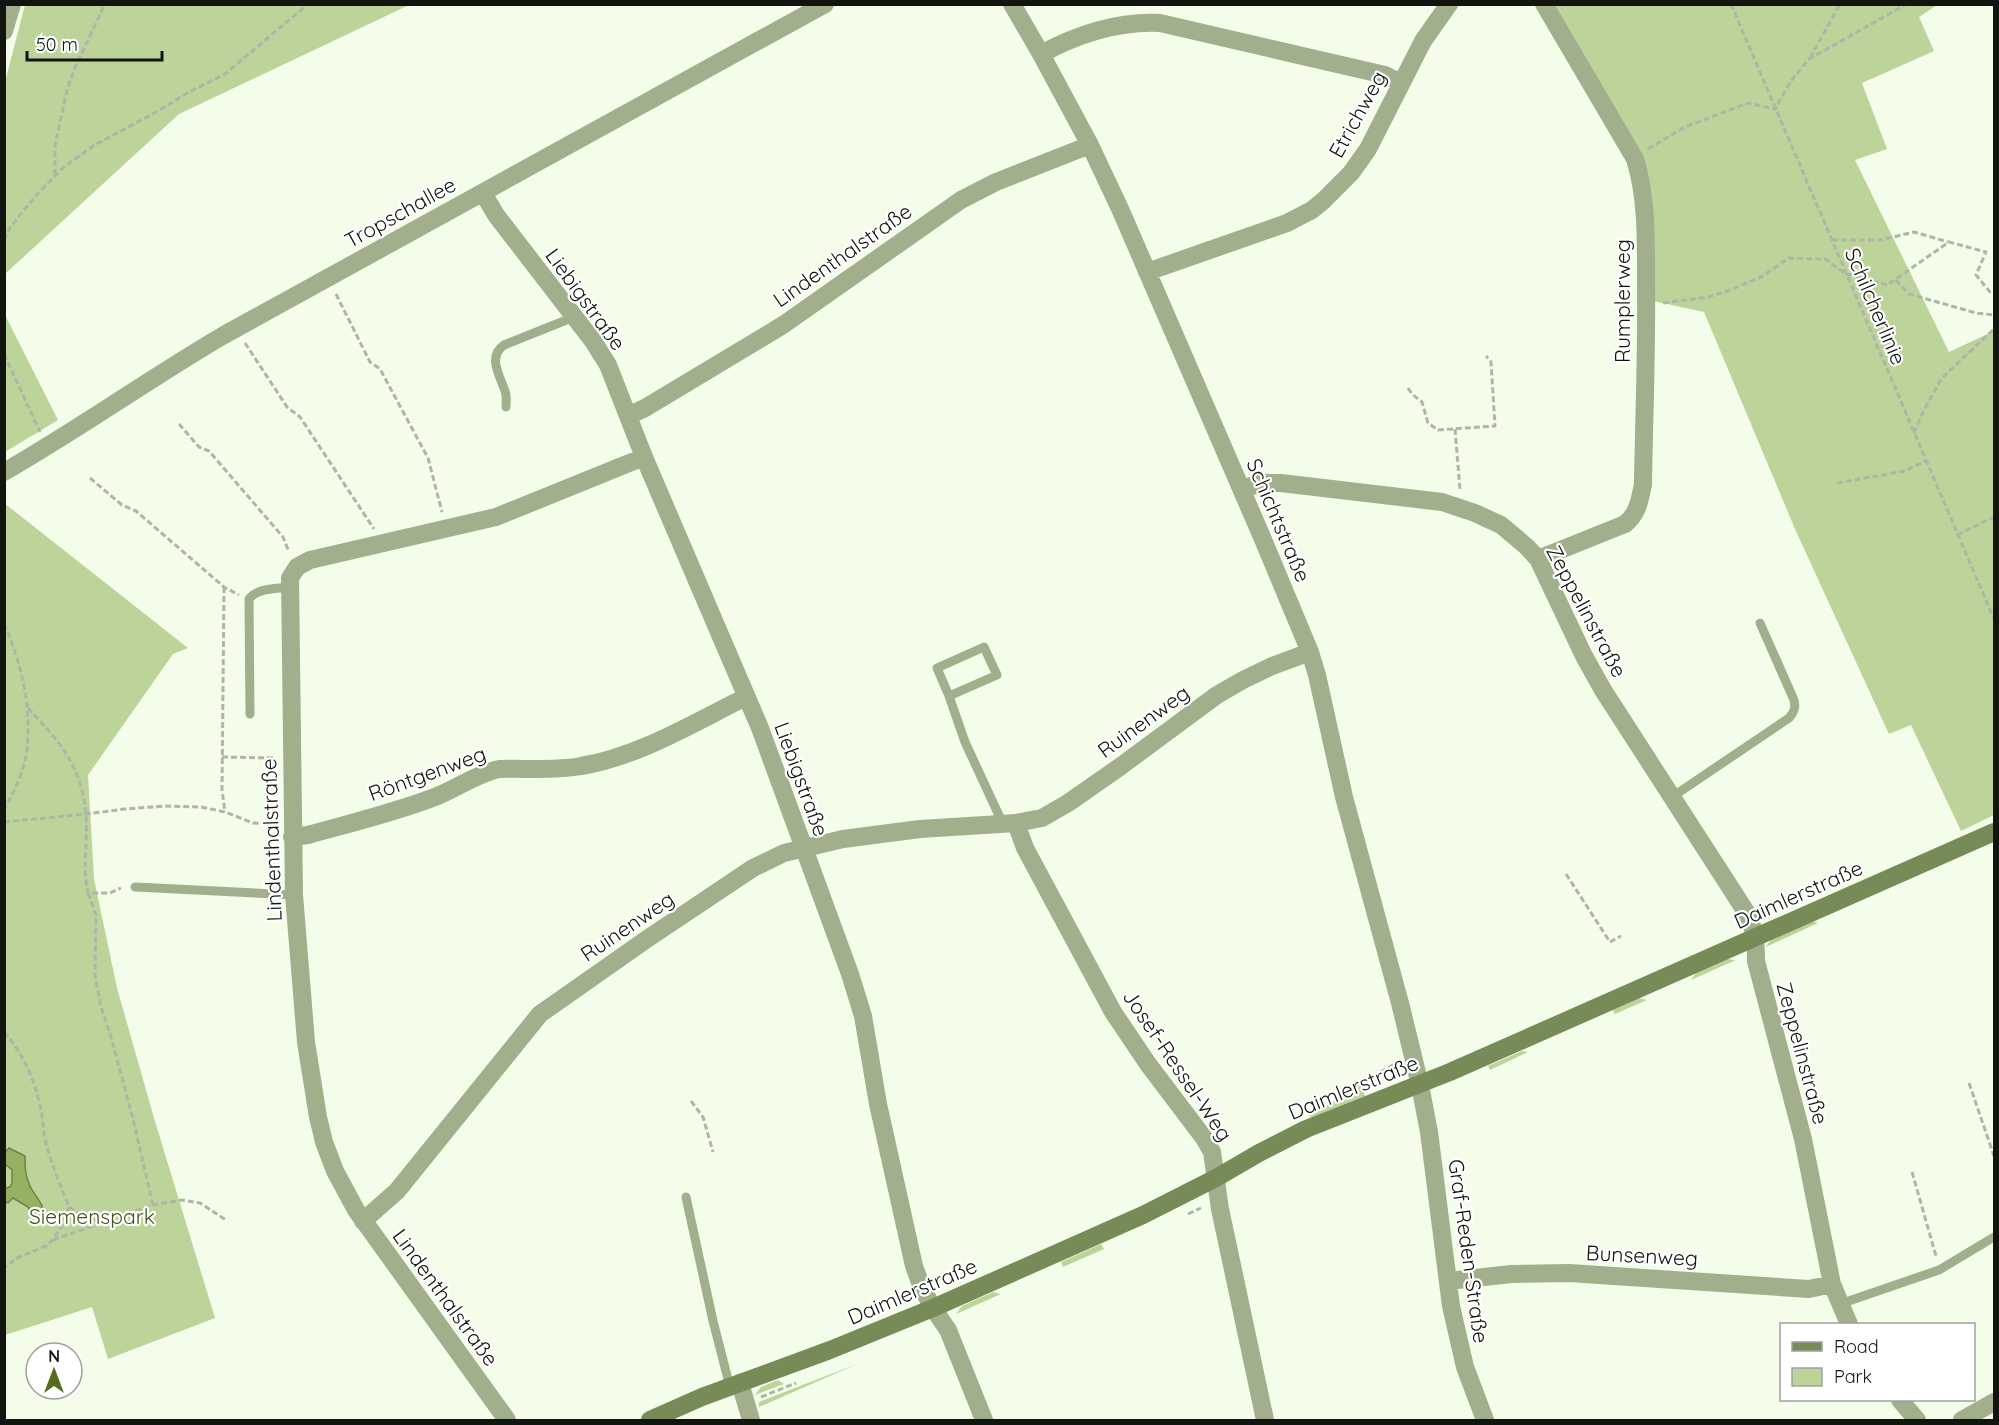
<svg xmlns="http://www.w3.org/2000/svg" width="1999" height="1425" viewBox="0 0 1999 1425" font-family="Quicksand,sans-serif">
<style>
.green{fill:#bcd39a}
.water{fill:#94b261;stroke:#6d8348;stroke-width:1.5}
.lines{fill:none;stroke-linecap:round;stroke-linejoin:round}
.path{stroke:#afb6a7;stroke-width:3;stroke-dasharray:6 3;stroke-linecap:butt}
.lane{stroke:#a1af8d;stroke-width:9}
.street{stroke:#a1af8d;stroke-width:18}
.secondary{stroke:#778b58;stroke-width:18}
.labels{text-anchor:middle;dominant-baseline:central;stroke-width:4.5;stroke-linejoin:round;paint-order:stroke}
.street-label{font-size:21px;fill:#12150f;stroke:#fff}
.park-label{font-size:21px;fill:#41551b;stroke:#fff}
</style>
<rect width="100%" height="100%" fill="#f4fde9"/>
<!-- green -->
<path class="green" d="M 25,5 L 25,4 L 409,5 L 179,114 L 5,274 L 5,82 Z
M 1554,5 L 1937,5 L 1919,17 L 1934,51 L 1862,83 L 1887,149 L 1855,160 L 1949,352 L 1994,331 L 1994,815 L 1961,831 L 1911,725 L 1889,734 L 1795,529 L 1704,312 L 1653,301 L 1648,181 Z
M 5,315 L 58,420 L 5,452 L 4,452 Z
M 4,503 L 188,648 L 173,654 L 88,775 L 94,879 L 117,988 L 154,1118 L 215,1318 L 108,1359 L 92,1307 L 5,1335 Z
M 1812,921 L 1818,923 L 1766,947 L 1771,939 Z
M 1727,959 L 1736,960 L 1691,980 L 1696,973 Z
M 1639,998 L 1647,1000 L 1615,1014 L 1613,1010 Z
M 1522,1051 L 1528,1052 L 1490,1070 L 1488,1066 Z
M 1361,1085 L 1365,1096 L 1312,1117 L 1309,1116 Z
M 1101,1244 L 1104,1249 L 1063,1267 L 1061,1262 Z
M 993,1292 L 1001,1294 L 956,1314 L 962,1306 Z
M 857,1364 L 759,1407 L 759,1402 Z
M 778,1380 L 784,1384 L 755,1395 L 761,1387 Z"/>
<!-- water -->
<path class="water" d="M 9,1148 L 25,1156 C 25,1166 25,1176 30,1186 C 35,1197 45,1204 44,1218 L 38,1220 L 32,1215 L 28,1207 L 13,1198 L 8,1203 L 5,1202 L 5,1188 L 10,1187 L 12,1183 L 12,1170 L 5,1164 L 5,1152 Z"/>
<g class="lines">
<!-- path -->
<path class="path" d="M 1731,4 L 1994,619
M 1810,58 L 1840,4
M 1648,149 L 1685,127 L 1748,103 L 1775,109 L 1791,81 L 1809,59 L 1907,4
M 55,175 L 55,146 L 67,90 L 76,65 L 105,4
M 4,240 L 10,228 L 23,211 L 43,188 L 64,167 L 93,146 L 158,111 L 189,92 L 225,74 L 308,4
M 1832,240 L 1881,240 L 1914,232 L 1948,242
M 1896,280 L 1909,294 L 1976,313 L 1994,315
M 336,294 L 370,362 L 380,369 L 428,458 L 442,512
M 1663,303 L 1708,297 L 1725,292 L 1761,277 L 1789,258 L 1825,259 L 1846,274 L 1887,285 L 1949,242 L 1986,252 L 1976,275 L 1990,292 L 1994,294
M 245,343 L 287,407 L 300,417 L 374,529
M 4,354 L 40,432
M 1408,388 L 1412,394 L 1422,402 L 1428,423 L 1438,430 L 1495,426 L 1491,362 L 1486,356
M 179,424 L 199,447 L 209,451 L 283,537 L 289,552
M 1455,429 L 1460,490
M 1914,433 L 1923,412 L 1941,379 L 1994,329
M 90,478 L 122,505 L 136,511 L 224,587 L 239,595
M 1837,483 L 1905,471 L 1927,460
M 1957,535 L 1994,517
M 224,587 L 222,790 L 225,812
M 4,624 C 21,662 32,707 27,748 C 25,769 15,791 4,809
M 28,708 C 59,741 82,766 86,815 C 88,841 82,867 88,893 L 110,893 L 121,888
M 222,757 L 274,758
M 4,822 L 86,814 L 125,809 L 165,806 L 201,807 L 225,812 L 253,823 L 275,824
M 1566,874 L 1610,942 L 1621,936
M 88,893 L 96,915 L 95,976 L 101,1007 L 110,1033 L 133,1119 L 153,1205
M 4,1032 C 24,1055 35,1080 41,1110 C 43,1119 43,1129 45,1138 C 50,1162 60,1184 69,1207 L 63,1224 L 53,1240 L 46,1246 L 17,1258 L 4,1268
M 1969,1083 L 1994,1156
M 1341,1094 L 1393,1065 L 1399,1064
M 691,1101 L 703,1117 L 713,1152
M 1912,1172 L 1936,1256
M 69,1207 L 83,1217 L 103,1222 L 153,1205 L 182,1200 L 200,1203 L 226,1220
M 1188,1214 L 1201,1208
M 53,1240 L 101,1223
M 761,1397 L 796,1383"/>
<!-- lane -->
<path class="lane" d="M 506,407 C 506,401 507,396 505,391 C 500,376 487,357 504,345 L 574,317
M 949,696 L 997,675 L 984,647 L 937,668 L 949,696 L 965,742 L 1003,824
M 250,714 L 249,599 C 257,588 276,589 289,587
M 1672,797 L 1789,718 C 1794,712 1796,708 1794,700 L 1760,623
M 135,887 L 294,895
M 686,1197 L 713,1321 L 730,1387
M 1840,1304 L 1939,1270 L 1994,1237"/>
<!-- street -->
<path class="street" d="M 1012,4 L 1041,54 L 1090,145 L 1121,211 L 1262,537 L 1310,652 L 1317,675 L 1344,797 L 1400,1003 L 1420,1085 L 1429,1132 L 1451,1306 L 1465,1367 L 1485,1420
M 4,31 L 12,4
M 1041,54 C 1078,34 1118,21 1160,23 L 1385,75 L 1401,83
M 483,193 L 496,215 L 593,341 L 608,365 L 644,457 L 760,728 L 850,974 L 863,1016 L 878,1104 L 914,1266 L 922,1288 L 933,1308 L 948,1330 L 984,1420
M 1147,272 L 1287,223 L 1312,210 L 1323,201 L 1351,173 L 1368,149 L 1423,41 L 1449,4
M 628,416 L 645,408 L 783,325 L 961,200 L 996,182 L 1090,145
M 4,472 C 79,429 149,379 224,335 L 825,4
M 1241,489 L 1262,483 L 1281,483 L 1442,502 L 1475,513 L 1501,525 L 1527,547 L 1538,559 L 1584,656 L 1603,690 L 1748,915 C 1755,931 1756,944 1756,961 L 1803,1139 L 1832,1284 L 1849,1324
M 1538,559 L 1625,524 C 1638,514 1640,499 1643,484 C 1644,417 1647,349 1646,282 C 1646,242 1647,197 1635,159 L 1544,4
M 1016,823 L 1025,848 L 1113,1012 L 1148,1064 L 1204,1138 L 1212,1152 L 1220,1209 L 1265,1420
M 292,837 L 308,835 C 351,823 393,813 435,797 C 456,789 476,774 499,769 C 526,768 554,771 581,766 C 638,757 695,722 746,697
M 363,1221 L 397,1191 L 540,1014 L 647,939 L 753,868 L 784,853 L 843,839 L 920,829 L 1016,823 L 1042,818 L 1068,803 L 1121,766 L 1217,695 L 1243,680 L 1272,666 L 1310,652
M 1448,1281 L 1511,1274 L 1569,1273 L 1809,1289 L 1832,1284
M 740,1383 L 751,1420
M 1900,1400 L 1917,1420
M 507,1420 L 356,1210 L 335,1171 L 324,1142 L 318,1117 L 306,1042 L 294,895 L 290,578 L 297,567 L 310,560 L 496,517 L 644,457
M 1962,1420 L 1994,1402"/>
<!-- secondary -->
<path class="secondary" d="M 650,1420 L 702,1397 L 830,1350 L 933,1308 L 1143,1215 L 1216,1178 L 1259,1153 L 1306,1129 L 1450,1072 L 1994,832"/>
</g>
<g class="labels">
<!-- street labels -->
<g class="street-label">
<text transform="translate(1357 114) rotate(-61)">Etrichweg</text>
<text transform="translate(400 212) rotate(-29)">Tropschallee</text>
<text transform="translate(842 255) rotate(-35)">Lindenthalstraße</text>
<text transform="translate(586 299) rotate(54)">Liebigstraße</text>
<text transform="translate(1622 301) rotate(-90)">Rumplerweg</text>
<text transform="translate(1876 306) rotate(67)">Schilcherlinie</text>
<text transform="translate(1279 520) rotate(67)">Schichtstraße</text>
<text transform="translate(1587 611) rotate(62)">Zeppelinstraße</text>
<text transform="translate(1143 721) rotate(-36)">Ruinenweg</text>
<text transform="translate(427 773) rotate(-20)">Röntgenweg</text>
<text transform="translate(802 779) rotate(70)">Liebigstraße</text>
<text transform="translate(271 840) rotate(-92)">Lindenthalstraße</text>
<text transform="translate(1798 894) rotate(-24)">Daimlerstraße</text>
<text transform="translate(627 926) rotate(-34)">Ruinenweg</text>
<text transform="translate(1803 1053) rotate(75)">Zeppelinstraße</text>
<text transform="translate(1178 1065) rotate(56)">Josef-Ressel-Weg</text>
<text transform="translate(1353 1087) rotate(-22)">Daimlerstraße</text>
<text transform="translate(1469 1251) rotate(82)">Graf-Reden-Straße</text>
<text transform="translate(1642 1255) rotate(3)">Bunsenweg</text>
<text transform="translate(912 1291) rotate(-23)">Daimlerstraße</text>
<text transform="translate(446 1297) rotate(54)">Lindenthalstraße</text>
</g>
<!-- park labels -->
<g class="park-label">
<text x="92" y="1216">Siemenspark</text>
</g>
</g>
<!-- border -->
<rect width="1999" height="1425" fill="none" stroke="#12150f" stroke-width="12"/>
<!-- legend -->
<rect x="1780" y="1323" width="195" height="78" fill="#ffffff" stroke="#a0a19f" stroke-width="1.5"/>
<rect x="1792" y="1342" width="30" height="9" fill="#778b58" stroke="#a0a19f" stroke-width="1.5"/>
<text x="1834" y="1353" font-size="18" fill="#12150f">Road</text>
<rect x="1792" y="1368" width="30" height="18" fill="#bcd39a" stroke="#a0a19f" stroke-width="1.5"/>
<text x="1834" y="1383" font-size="18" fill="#12150f">Park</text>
<!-- north arrow -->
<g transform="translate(54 1371)"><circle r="28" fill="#ffffff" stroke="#a0a19f" stroke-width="1.5"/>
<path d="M0-4.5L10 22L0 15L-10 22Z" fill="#546e21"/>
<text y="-9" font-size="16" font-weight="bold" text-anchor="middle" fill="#12150f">N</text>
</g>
<!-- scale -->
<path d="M27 51v9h135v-9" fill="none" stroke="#12150f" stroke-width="3"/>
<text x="36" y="51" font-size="18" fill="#12150f" stroke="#ffffff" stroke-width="4.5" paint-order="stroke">50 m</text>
</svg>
